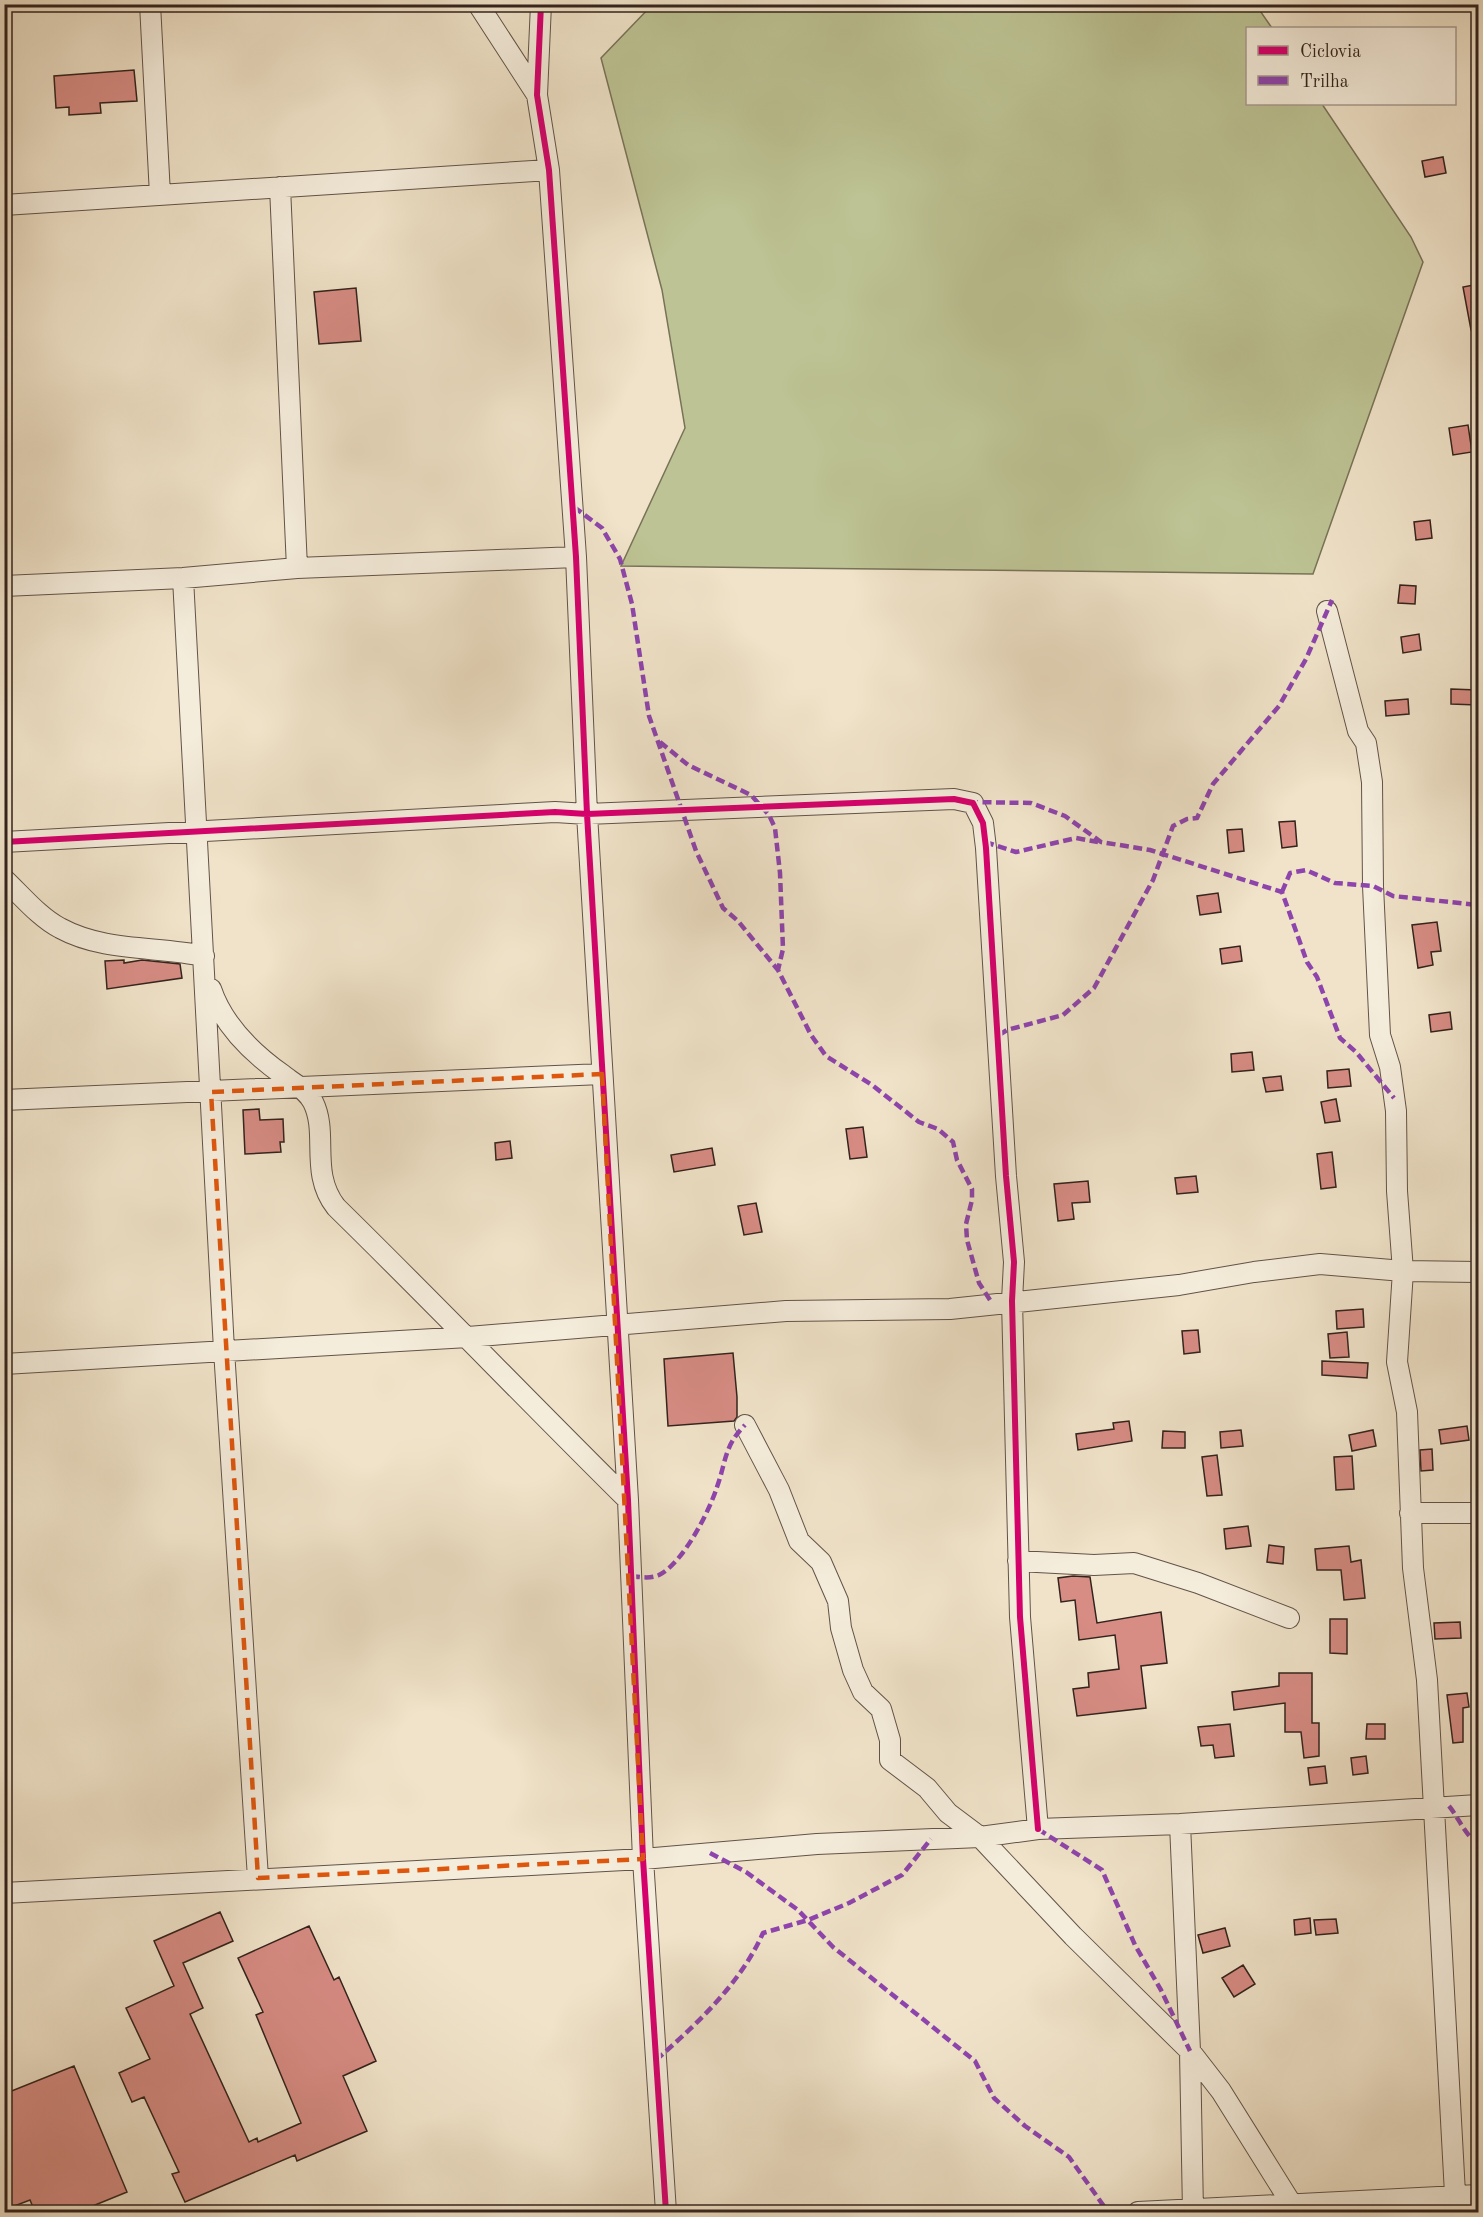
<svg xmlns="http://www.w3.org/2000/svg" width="1483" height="2217" viewBox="0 0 1483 2217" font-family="'Old Standard TT',serif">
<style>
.green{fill:#bdc394;stroke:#787358;stroke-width:1.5}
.building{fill:#d78c84;stroke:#33231d;stroke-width:1.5}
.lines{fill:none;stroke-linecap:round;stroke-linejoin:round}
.street-casing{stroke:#625348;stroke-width:22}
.street{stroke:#f5eddc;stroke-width:20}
.quiet{stroke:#8e44ad;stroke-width:4.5;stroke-dasharray:9 4.5;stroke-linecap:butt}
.cycleway-casing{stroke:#f5eddc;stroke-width:10}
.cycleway{stroke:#d6006c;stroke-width:6}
.marked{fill:none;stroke:#df560d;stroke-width:4.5;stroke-dasharray:12 8;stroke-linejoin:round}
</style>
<rect width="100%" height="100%" fill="#f0e3c9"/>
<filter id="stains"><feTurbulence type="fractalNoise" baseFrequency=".00333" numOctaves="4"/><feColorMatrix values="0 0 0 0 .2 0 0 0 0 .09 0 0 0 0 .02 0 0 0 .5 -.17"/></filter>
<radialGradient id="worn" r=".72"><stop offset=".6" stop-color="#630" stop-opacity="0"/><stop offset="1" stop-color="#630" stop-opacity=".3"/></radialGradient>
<!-- green -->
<path class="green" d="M 652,5 L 1256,5 L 1272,28 L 1248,28 L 1248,104 L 1322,104 L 1411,237 L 1423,262 L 1313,574 L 621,566 L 685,428 L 662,290 L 601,58 Z"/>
<!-- building -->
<path class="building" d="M 134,70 L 137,101 L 100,103 L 101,113 L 69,115 L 69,107 L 56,108 L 54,76 Z
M 1443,157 L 1446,173 L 1425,177 L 1422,161 Z
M 1479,284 L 1479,329 L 1471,330 L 1463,287 Z
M 356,288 L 361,341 L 319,344 L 314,292 Z
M 1468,425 L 1472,452 L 1453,455 L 1449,428 Z
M 1430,520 L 1432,538 L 1416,540 L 1414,522 Z
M 1400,585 L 1416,586 L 1415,604 L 1398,603 Z
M 1419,634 L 1421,650 L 1403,653 L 1401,637 Z
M 1451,689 L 1477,690 L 1477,705 L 1451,704 Z
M 1408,699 L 1409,714 L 1386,716 L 1385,701 Z
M 1295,821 L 1297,846 L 1282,848 L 1279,822 Z
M 1242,829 L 1244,851 L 1229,853 L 1227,830 Z
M 1218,893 L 1221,912 L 1200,915 L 1197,896 Z
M 1437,922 L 1441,951 L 1431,952 L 1433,965 L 1418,968 L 1412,925 Z
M 1240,946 L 1242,961 L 1222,964 L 1220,949 Z
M 124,960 L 124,963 L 142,960 L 180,964 L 182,978 L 107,989 L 105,961 Z
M 1450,1012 L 1452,1029 L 1431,1032 L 1429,1015 Z
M 1252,1052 L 1254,1070 L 1232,1072 L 1231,1054 Z
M 1349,1069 L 1351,1086 L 1328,1088 L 1327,1071 Z
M 1281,1076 L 1283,1090 L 1266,1092 L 1263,1078 Z
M 1336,1099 L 1340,1121 L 1325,1123 L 1321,1102 Z
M 259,1109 L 260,1120 L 283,1119 L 284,1142 L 280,1142 L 281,1152 L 245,1154 L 243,1110 Z
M 863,1127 L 867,1157 L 850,1159 L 846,1129 Z
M 510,1141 L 512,1158 L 496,1160 L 495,1143 Z
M 712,1148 L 715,1165 L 674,1172 L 671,1155 Z
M 1332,1152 L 1336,1187 L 1321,1189 L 1317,1154 Z
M 1196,1176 L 1198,1192 L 1177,1194 L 1175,1178 Z
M 1088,1181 L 1090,1202 L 1072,1203 L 1074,1219 L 1058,1221 L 1054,1184 Z
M 756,1203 L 762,1232 L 744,1235 L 738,1206 Z
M 1363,1309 L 1364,1327 L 1337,1329 L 1336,1311 Z
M 1198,1330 L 1200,1352 L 1184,1354 L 1182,1331 Z
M 1347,1332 L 1349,1357 L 1330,1358 L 1328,1334 Z
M 733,1353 L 737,1397 L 737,1417 L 734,1421 L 668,1426 L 664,1359 Z
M 1322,1361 L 1368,1363 L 1367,1378 L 1322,1375 Z
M 1129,1421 L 1132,1441 L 1078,1450 L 1076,1434 L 1114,1429 L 1113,1423 Z
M 1467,1426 L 1469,1440 L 1441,1444 L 1439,1430 Z
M 1241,1430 L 1243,1446 L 1221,1448 L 1220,1432 Z
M 1373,1430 L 1376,1446 L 1352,1451 L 1349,1435 Z
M 1163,1431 L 1185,1432 L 1185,1448 L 1162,1448 Z
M 1432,1449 L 1433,1470 L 1421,1471 L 1420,1450 Z
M 1217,1455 L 1222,1495 L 1207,1496 L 1202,1457 Z
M 1352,1456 L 1354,1489 L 1336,1490 L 1334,1457 Z
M 1248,1526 L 1251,1546 L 1226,1549 L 1224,1529 Z
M 1269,1545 L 1284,1547 L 1283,1564 L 1267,1562 Z
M 1349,1546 L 1351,1562 L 1361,1560 L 1365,1598 L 1344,1600 L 1341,1570 L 1317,1570 L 1315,1549 Z
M 1073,1576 L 1090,1577 L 1097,1623 L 1161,1612 L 1167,1663 L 1141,1666 L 1146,1708 L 1077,1716 L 1073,1689 L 1089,1687 L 1088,1673 L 1119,1669 L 1115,1635 L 1079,1640 L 1075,1600 L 1061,1602 L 1058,1578 Z
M 1330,1619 L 1347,1619 L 1347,1654 L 1330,1653 Z
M 1460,1622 L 1461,1638 L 1435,1639 L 1434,1623 Z
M 1279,1673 L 1312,1673 L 1312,1723 L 1319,1723 L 1319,1756 L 1304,1758 L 1301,1732 L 1285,1732 L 1285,1703 L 1234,1710 L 1232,1692 L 1279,1686 Z
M 1467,1693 L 1469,1707 L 1463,1708 L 1463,1742 L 1453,1743 L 1447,1695 Z
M 1230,1724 L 1234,1756 L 1215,1758 L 1213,1745 L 1201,1746 L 1198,1727 Z
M 1367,1724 L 1385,1724 L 1385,1739 L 1366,1739 Z
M 1366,1756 L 1368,1773 L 1353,1775 L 1351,1758 Z
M 1325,1766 L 1327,1783 L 1310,1785 L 1308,1768 Z
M 220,1912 L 233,1941 L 183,1963 L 203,2008 L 190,2014 L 249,2142 L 257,2138 L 258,2142 L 301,2123 L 256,2015 L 263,2012 L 238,1958 L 309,1926 L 334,1980 L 339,1977 L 376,2061 L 343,2076 L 367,2131 L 297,2161 L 295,2155 L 185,2202 L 172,2174 L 179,2172 L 144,2097 L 132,2102 L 119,2073 L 150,2059 L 126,2008 L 174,1986 L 154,1941 Z
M 1310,1918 L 1311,1933 L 1295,1935 L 1294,1920 Z
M 1336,1919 L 1338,1933 L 1316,1935 L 1314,1920 Z
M 1225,1928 L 1230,1946 L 1203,1953 L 1198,1935 Z
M 1243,1965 L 1255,1984 L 1234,1997 L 1222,1978 Z
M 74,2066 L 127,2192 L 78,2212 L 35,2212 L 30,2200 L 4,2210 L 4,2094 Z"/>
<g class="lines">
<defs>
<path id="street" d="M 150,4 L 160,195
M 478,4 L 537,95
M 541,4 L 537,95 L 549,170 L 576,557 L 587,814 L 628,1500 L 643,1859 L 666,2212
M 280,187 L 297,568
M 4,205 L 549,170
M 183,578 L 224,1350 L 258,1878
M 4,586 L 183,578 L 297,568 L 576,557
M 1327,611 L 1358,731 L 1366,743 L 1372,782 L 1373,886 L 1380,1035 L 1390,1067 L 1396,1111 L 1397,1191 L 1403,1271 L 1397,1362 L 1407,1412 L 1413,1568 L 1427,1680 L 1456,2212
M 4,842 L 555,812 L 587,814 L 954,799 L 973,803 L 983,823 L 986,848 L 1006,1176 L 1014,1262 L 1012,1301 L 1020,1617 L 1038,1829
M 4,879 C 21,895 40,918 60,928 C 104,952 156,946 204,956
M 211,989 C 223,1025 252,1053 283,1075 C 294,1084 306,1089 313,1102 C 329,1134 309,1172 336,1207 C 435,1304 530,1403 628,1500
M 4,1100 L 602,1074
M 4,1364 L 468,1337 L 786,1311 L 950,1309 L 1179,1285 L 1254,1272 L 1320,1264 L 1403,1271 L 1478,1272
M 745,1425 L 779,1490 L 799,1541 L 821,1562 L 838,1601 L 841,1628 L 853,1670 L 863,1692 L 881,1709 L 890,1740 L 890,1760 L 927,1788 L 948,1813 L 980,1837 L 1073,1936 L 1190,2051 L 1221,2091 L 1291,2203
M 1410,1513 L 1478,1513
M 1018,1561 L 1094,1565 L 1134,1563 L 1198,1583 L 1289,1618
M 1180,1824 L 1190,2051 L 1193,2212
M 4,1893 L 643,1859 L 817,1844 L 980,1837 L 1038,1829 L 1180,1824 L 1478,1805
M 1138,2212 L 1478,2195"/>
</defs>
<!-- street casing -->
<use href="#street" class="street-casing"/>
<!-- street -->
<use href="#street" class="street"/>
<!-- quiet -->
<path class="quiet" d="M 574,507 L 602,528 L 620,559 L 632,604 L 649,716 L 696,851 L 723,908 L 738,921 L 778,970 L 811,1035 L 826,1056 L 872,1085 L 919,1122 L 938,1129 L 953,1142 L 957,1160 L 972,1189 L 972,1200 L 966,1224 L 967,1240 L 979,1283 L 992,1303
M 660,742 L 688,765 L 751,795 L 769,815 L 775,828 L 780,873 L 783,949 L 778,970
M 969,802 L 1031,803 L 1065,816 L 1101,842 L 1150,850 L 1282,892 L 1307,962 L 1317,977 L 1340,1038 L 1356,1052 L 1394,1098
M 985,842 L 1016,852 L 1076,838 L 1098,842
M 1282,892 L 1290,873 L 1306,870 L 1335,883 L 1373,886 L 1393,896 L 1478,905
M 999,1035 L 1007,1030 L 1063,1015 L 1094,988 L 1153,880 L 1173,826 L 1187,819 L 1197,818 L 1213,784 L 1279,706 L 1306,659 L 1332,600
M 631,1576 C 640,1577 650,1579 659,1575 C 683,1563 709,1512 717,1487 C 726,1462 724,1446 745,1425
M 1449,1806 C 1459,1818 1465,1836 1478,1843
M 1038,1829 L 1102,1870 L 1135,1945 L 1161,1990 L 1190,2051
M 710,1853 L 746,1872 L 798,1910 L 833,1947 L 975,2061 L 994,2098 L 1025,2126 L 1069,2157 L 1108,2212
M 656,2060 C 698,2023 740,1984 763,1933 L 808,1920 L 849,1903 L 902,1875 L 931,1839"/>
<defs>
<path id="cycleway" d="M 541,4 L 537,95 L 549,170 L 576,557 L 587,814 L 628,1500 L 643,1859 L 666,2212
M 4,842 L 555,812 L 587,814 L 954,799 L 973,803 L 983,823 L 986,848 L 1006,1176 L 1014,1262 L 1012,1301 L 1020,1617 L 1038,1829"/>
</defs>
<!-- cycleway casing -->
<use href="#cycleway" class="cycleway-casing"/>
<!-- cycleway -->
<use href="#cycleway" class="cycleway"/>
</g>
<!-- marked area -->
<path class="marked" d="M 602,1074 L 643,1859 L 258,1878 L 211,1092 Z"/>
<!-- margin -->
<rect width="1483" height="2217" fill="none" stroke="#f0e3c9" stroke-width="24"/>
<rect x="6" y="6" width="1471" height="2205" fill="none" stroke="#33231d" stroke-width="3"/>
<rect x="12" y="12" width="1459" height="2193" fill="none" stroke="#33231d" stroke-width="1.5"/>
<!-- legend -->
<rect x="1246" y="27" width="210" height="78" fill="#f5eddc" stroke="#a79c90" stroke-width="1.5"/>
<rect x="1258" y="46" width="30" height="9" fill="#d6006c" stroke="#a79c90" stroke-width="1.5"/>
<text x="1300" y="57" font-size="18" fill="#33231d">Ciclovia</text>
<rect x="1258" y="76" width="30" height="9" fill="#8e44ad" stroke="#a79c90" stroke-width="1.5"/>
<text x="1300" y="87" font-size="18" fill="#33231d">Trilha</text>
<rect width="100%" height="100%" filter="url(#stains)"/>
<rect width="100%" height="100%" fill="url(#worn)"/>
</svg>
